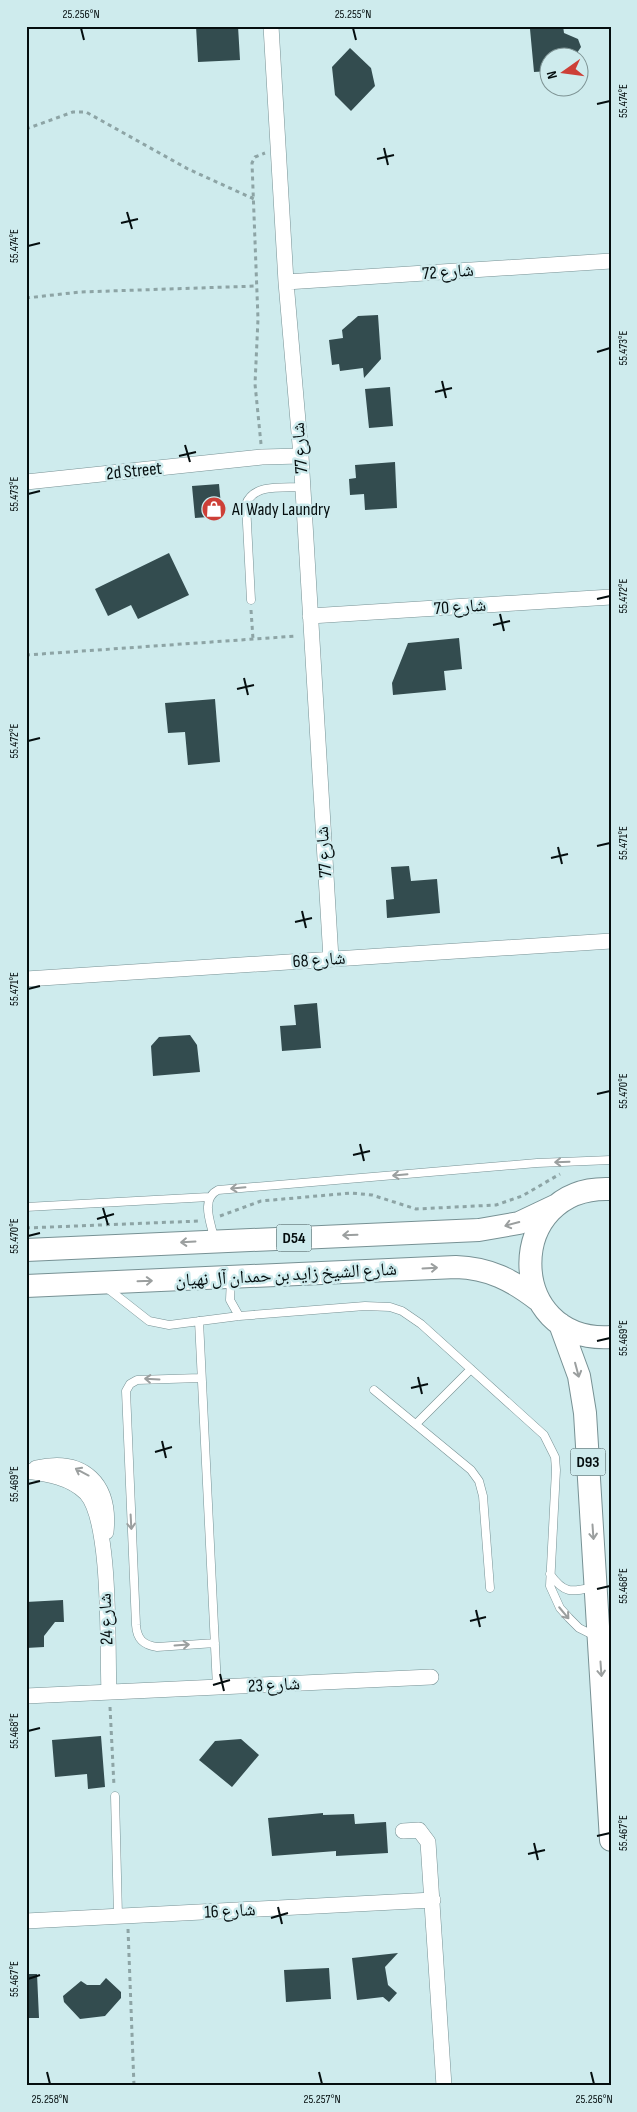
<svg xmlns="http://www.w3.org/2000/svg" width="637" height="2112" viewBox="0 0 637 2112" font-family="'Sofia Sans Condensed','Noto Naskh Arabic',sans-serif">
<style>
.building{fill:#334c4f}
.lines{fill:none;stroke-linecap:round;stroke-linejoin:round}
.service-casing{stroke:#779194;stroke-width:9}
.minor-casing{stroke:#779194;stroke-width:16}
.primary-casing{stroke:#779194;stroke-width:24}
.path{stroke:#8da4a5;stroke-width:3;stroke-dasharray:4 4;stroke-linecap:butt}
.service{stroke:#fff;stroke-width:8}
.minor{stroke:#fff;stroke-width:15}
.primary{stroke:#fff;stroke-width:22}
.oneway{stroke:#9b9f9f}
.ticks{fill:none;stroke:#050e0f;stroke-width:2}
.labels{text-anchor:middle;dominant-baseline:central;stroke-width:5;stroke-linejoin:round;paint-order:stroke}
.shield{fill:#ceebed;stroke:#415052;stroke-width:1}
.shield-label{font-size:16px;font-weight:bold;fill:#050e0f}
.street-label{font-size:18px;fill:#050e0f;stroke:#ceebed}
.poi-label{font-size:18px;fill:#050e0f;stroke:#ceebed;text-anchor:start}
.neatline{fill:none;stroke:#050e0f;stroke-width:2}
.ticks-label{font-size:12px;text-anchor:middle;fill:#050e0f}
</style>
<rect width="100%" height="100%" fill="#ceebed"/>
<!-- building -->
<path class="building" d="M 196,26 L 238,26 L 240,60 L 198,62 Z
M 563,26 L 564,33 L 578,39 L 581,47 L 577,53 L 578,58 L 550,58 L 550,71 L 534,72 L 530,29 Z
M 350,48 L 371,68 L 375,86 L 351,111 L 335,95 L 332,67 Z
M 378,315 L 381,359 L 364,378 L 363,368 L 340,371 L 339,364 L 332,365 L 329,340 L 343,338 L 342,330 L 358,316 Z
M 390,387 L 393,426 L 369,428 L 365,389 Z
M 395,462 L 397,508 L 365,510 L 364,494 L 350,495 L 349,479 L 356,478 L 355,465 Z
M 219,484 L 222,516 L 195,518 L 192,486 Z
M 169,553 L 189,595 L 138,619 L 131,605 L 108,616 L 95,589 Z
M 459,638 L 462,669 L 444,671 L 446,690 L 393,695 L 392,683 L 408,643 Z
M 215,699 L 220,762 L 188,765 L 185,732 L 168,733 L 165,703 Z
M 409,866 L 411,881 L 437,879 L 440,913 L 387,918 L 386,900 L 394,899 L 391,867 Z
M 317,1003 L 321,1048 L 282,1051 L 280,1026 L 296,1025 L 294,1005 Z
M 190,1035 L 197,1045 L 200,1072 L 153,1076 L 151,1046 L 159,1037 Z
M 63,1600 L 64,1622 L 55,1622 L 44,1636 L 44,1647 L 26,1648 L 26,1602 Z
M 101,1736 L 105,1787 L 88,1789 L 87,1774 L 55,1777 L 52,1740 Z
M 241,1739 L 259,1755 L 232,1787 L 199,1760 L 215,1741 Z
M 323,1813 L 323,1815 L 354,1814 L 355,1824 L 386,1822 L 388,1853 L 336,1856 L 336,1851 L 272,1856 L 268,1818 Z
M 398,1953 L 385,1967 L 388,1985 L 397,1993 L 389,2002 L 383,1997 L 357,2000 L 352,1958 Z
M 329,1968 L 331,1999 L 286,2002 L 284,1970 Z
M 26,1974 L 37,1974 L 39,2018 L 26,2018 Z
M 106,1978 L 121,1992 L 121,1998 L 105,2016 L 80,2019 L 64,2002 L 63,1996 L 81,1981 L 87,1985 L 100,1985 Z"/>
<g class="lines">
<defs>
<path id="service" d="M 251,600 L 246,504 C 254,483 284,488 303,487
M 26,1207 L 209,1197
M 214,1238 C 211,1223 200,1199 218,1190 L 537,1163 L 611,1160
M 231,1278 L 230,1300 L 239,1316
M 107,1288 L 149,1321 L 169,1325 L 239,1316 L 365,1306 L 390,1307 L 402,1311 L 421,1324 L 544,1435 L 555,1457 L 556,1470 L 550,1586 L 560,1608 L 569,1618 L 579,1628 L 595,1636
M 199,1321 L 217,1687
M 200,1378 L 137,1380 L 130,1384 L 126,1391 L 136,1625 C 137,1639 143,1645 157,1647 L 215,1643
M 374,1390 L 471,1470 L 479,1481 L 483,1496 L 490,1588
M 416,1424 L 471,1369
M 550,1574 C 564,1594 571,1592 594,1587
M 115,1796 L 118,1916"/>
<path id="minor" d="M 271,26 L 286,282 L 301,456 L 331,959
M 286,282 L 611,261
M 26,482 L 262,457 L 301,456
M 310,616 L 611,597
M 26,979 L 611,941
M 36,1468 C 84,1457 111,1484 106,1532
M 26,1471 C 47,1474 70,1477 86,1493 C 112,1522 107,1649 109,1692
M 26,1696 L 431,1677
M 403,1831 L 419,1830 L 428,1842 L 444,2086
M 26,1921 L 433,1900"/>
<path id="primary" d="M 611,1189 C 503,1184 504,1344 611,1337
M 26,1250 L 479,1230 L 519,1223 L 557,1205
M 26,1286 L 456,1267 C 489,1268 512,1280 538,1300
M 560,1324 L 579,1376 L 585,1413 L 611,1840"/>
</defs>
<!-- service casing -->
<use href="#service" class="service-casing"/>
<!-- minor casing -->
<use href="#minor" class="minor-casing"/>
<!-- primary casing -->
<use href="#primary" class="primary-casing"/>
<!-- path -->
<path class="path" d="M 26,129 L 73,112 L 86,112 L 188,169 L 254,199
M 26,298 L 80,292 L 257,286
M 261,444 L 255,384 L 258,319 L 252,163 L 255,157 L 265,153
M 251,610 L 253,639
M 26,655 L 297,636
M 220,1216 L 261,1201 L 351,1193 L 372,1195 L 416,1209 L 496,1205 L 522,1196 L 560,1174
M 26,1228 L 200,1221
M 110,1707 L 114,1786
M 128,1929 L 134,2086"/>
<!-- service -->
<use href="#service" class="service"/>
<!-- minor -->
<use href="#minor" class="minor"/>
<!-- primary -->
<use href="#primary" class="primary"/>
</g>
<!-- one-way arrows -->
<defs><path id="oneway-shaft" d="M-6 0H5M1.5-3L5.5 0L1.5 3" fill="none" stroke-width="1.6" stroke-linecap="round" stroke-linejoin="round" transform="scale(1.25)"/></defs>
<g class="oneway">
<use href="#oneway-shaft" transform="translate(562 1162) rotate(178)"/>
<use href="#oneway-shaft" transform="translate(400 1175) rotate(175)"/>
<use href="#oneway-shaft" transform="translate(238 1188) rotate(175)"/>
<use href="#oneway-shaft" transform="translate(512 1224) rotate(165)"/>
<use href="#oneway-shaft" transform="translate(350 1235) rotate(178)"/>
<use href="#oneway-shaft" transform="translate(188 1242) rotate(177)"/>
<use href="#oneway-shaft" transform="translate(430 1268) rotate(-3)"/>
<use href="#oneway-shaft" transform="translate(145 1281) rotate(-2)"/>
<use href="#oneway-shaft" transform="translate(577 1370) rotate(75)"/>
<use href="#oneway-shaft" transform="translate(152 1379) rotate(-177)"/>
<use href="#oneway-shaft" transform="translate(82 1472) rotate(-152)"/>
<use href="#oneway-shaft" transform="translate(131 1522) rotate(87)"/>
<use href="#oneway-shaft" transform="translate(593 1532) rotate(86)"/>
<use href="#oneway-shaft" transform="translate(564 1613) rotate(50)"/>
<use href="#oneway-shaft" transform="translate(182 1645) rotate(-4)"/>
<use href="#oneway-shaft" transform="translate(601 1669) rotate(86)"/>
</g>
<!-- ticks -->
<path class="ticks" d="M 81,28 L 84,40M 353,28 L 356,40M 597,104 L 610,101M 384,148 L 388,165M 377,159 L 394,155M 127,212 L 132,229M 121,223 L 138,219M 28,246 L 40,243M 597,352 L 610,348M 442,381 L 446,398M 435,392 L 452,388M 185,445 L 190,462M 179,456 L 196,452M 28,494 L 40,491M 597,599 L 610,596M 500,614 L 504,631M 493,625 L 510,621M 244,678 L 248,695M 237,689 L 254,685M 28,741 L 40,738M 597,846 L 610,843M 558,847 L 562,864M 551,858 L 568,854M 302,911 L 306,928M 295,922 L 312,918M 28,989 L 40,986M 597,1094 L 610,1091M 360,1144 L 364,1161M 353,1155 L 370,1151M 103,1208 L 108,1225M 97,1219 L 114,1214M 28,1236 L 40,1233M 597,1341 L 610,1338M 418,1377 L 422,1394M 411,1388 L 428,1384M 162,1441 L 166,1458M 155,1452 L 172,1447M 28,1484 L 40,1481M 597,1589 L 610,1586M 476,1610 L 480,1627M 470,1621 L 486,1617M 220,1674 L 224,1691M 213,1685 L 230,1680M 28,1731 L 40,1728M 597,1836 L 610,1833M 534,1843 L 538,1860M 528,1854 L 545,1850M 278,1907 L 282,1924M 271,1918 L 288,1913M 28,1979 L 40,1975M 47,2072 L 50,2084M 319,2072 L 322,2084M 591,2072 L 594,2084"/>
<!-- icons -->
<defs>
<symbol id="shop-disc" viewBox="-11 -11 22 22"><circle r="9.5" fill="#cd3f37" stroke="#ceebed"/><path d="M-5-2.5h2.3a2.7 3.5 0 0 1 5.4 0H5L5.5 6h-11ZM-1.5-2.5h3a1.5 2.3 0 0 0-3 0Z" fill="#fff"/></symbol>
</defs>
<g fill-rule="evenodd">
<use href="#shop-disc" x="200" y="495" width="28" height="28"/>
</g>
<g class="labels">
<!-- shield labels -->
<g class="shield">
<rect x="276.5" y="1224.5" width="35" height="27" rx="4"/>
<rect x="570.5" y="1448.5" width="35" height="27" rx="4"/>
</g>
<g class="shield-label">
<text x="294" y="1238">D54</text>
<text x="588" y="1462">D93</text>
</g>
<!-- street labels -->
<g class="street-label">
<text transform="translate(448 272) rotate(-4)">شارع 72</text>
<text transform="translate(300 448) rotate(-94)">شارع 77</text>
<text transform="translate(134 471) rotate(-6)">2d Street</text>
<text transform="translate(460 607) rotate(-4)">شارع 70</text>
<text transform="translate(324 852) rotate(-94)">شارع 77</text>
<text transform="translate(319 960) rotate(-4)">شارع 68</text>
<text transform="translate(286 1275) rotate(-3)">شارع الشيخ زايد بن حمدان آل نهيان</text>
<text transform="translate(106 1619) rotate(-92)">شارع 24</text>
<text transform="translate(274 1685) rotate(-3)">شارع 23</text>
<text transform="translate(230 1911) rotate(-3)">شارع 16</text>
</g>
<!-- poi labels -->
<g class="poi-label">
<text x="232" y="509">Al Wady Laundry</text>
</g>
</g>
<!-- border -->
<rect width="637" height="2112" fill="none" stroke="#ceebed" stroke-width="55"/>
<!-- north arrow -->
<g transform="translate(564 72) rotate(256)"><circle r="24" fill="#ceebed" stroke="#7e9394"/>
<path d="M0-4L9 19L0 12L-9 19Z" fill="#cd3f37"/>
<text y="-8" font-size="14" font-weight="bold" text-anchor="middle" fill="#050e0f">N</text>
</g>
<rect x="28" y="28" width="582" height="2056" class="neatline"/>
<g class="ticks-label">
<text x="81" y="18">25.256°N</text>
<text x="353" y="18">25.255°N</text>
<text transform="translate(623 101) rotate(-90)" y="4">55.474°E</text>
<text transform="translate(14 246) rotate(-90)" y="4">55.474°E</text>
<text transform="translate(623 348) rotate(-90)" y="4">55.473°E</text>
<text transform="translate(14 494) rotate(-90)" y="4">55.473°E</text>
<text transform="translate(623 596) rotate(-90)" y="4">55.472°E</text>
<text transform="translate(14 741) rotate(-90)" y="4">55.472°E</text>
<text transform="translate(623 843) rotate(-90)" y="4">55.471°E</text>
<text transform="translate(14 989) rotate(-90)" y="4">55.471°E</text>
<text transform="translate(623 1091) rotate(-90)" y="4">55.470°E</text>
<text transform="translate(14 1236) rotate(-90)" y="4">55.470°E</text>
<text transform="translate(623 1338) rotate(-90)" y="4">55.469°E</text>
<text transform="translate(14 1484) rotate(-90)" y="4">55.469°E</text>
<text transform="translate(623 1586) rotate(-90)" y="4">55.468°E</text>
<text transform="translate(14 1731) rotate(-90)" y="4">55.468°E</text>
<text transform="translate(623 1833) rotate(-90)" y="4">55.467°E</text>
<text transform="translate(14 1979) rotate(-90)" y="4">55.467°E</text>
<text x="50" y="2103">25.258°N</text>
<text x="322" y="2103">25.257°N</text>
<text x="594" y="2103">25.256°N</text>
</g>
</svg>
